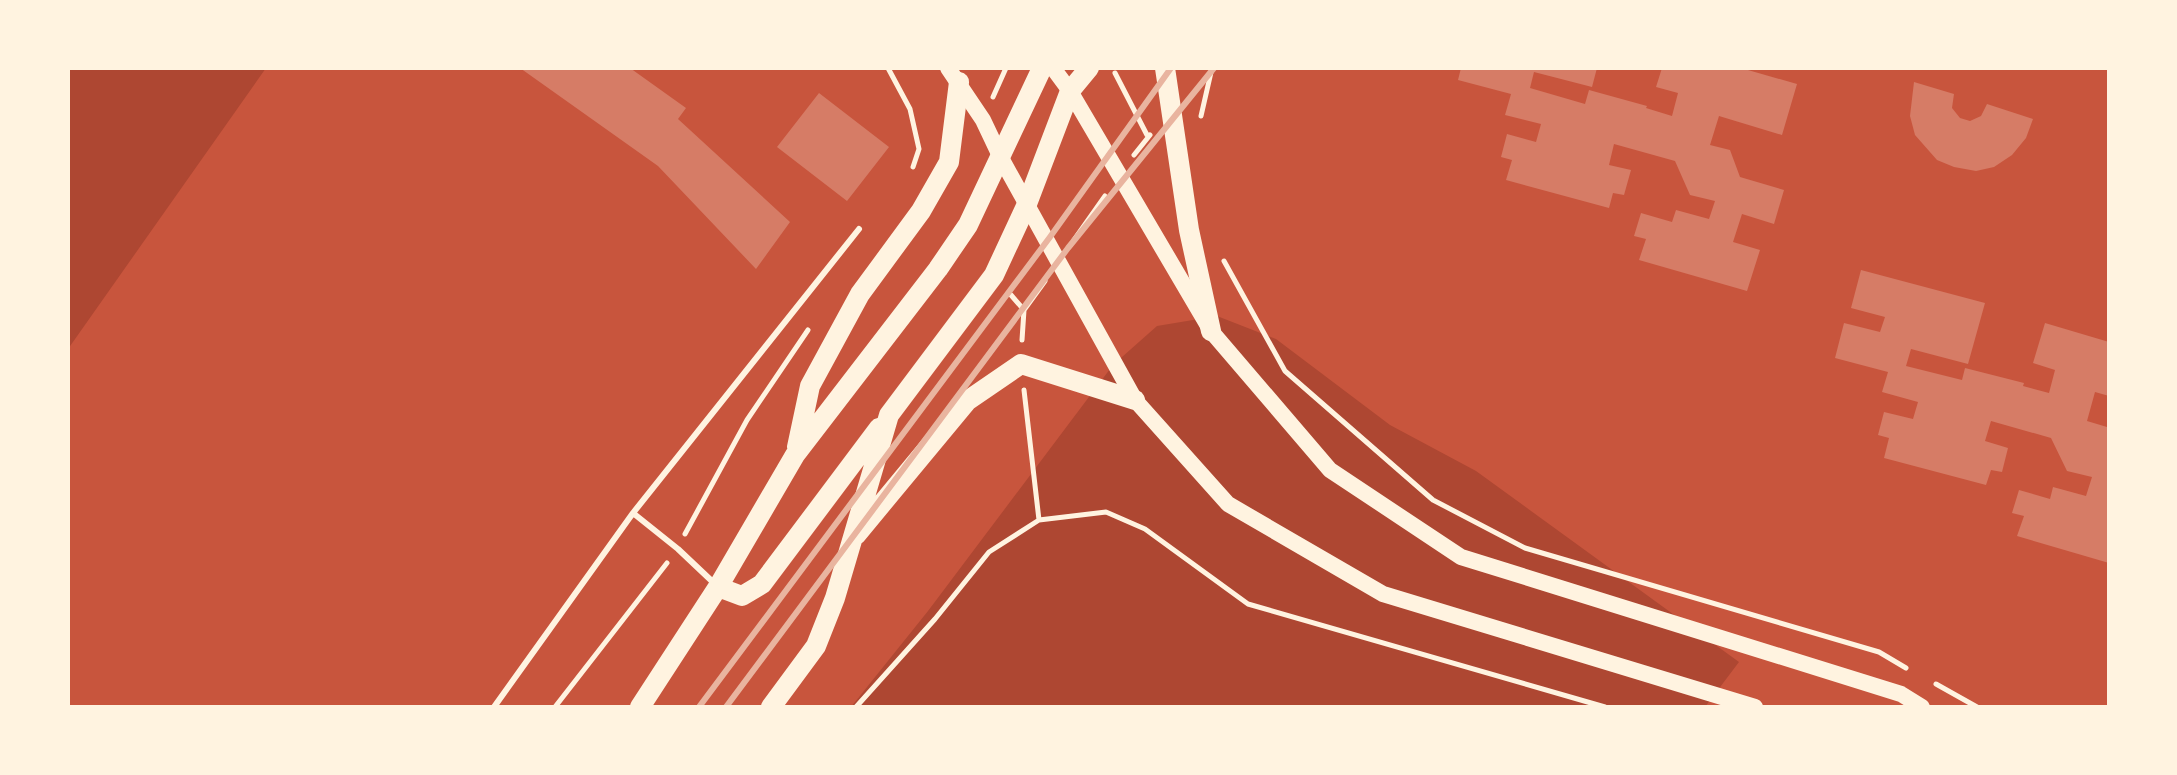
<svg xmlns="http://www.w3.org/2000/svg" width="2177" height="775" viewBox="0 0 2177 775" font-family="'Titillium Web',sans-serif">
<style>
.green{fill:#ae4732}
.building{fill:#d67c66}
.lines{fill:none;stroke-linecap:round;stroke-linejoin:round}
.path{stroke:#fff3e0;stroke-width:5}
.service{stroke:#fff3e0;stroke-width:6}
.secondary{stroke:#fff3e0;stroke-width:16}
.primary{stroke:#fff3e0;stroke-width:20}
.rail{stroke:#e9b49f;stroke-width:6}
</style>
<rect width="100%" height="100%" fill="#c8553d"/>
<!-- green -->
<path class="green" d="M 68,68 L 266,68 L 68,349 Z
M 1217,316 L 1276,339 L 1390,425 L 1476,471 L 1739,662 L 1705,707 L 851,707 L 928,611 L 1113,365 L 1157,326 Z"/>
<!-- building -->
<path class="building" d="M 520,68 L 630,68 L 686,108 L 678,119 L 790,222 L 756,269 L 658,166 Z
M 1461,68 L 1597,68 L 1592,87 L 1534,72 L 1530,88 L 1585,104 L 1589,90 L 1647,106 L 1646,108 L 1672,116 L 1678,93 L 1656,87 L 1662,68 L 1741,68 L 1797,84 L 1782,135 L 1719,116 L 1710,145 L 1730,150 L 1740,177 L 1784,190 L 1774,224 L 1742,214 L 1733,242 L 1760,250 L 1747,291 L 1639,260 L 1646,239 L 1634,236 L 1641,213 L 1672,222 L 1676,210 L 1709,219 L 1715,201 L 1690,195 L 1675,161 L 1614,144 L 1609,165 L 1631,170 L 1624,195 L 1613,193 L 1609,208 L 1506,180 L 1512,160 L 1501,157 L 1507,134 L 1536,142 L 1541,124 L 1505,115 L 1511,94 L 1458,80 Z
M 1914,82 L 1954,94 L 1952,108 L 1960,118 L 1970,121 L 1981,116 L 1987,104 L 2033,119 L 2026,138 L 2012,155 L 1994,167 L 1976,171 L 1954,167 L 1937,160 L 1915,135 L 1910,116 Z
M 819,93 L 889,147 L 847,201 L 777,147 Z
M 1861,270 L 1985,303 L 1968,364 L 1911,349 L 1906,366 L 1962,380 L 1965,368 L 2024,383 L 2023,386 L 2049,393 L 2055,370 L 2033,363 L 2045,323 L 2109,342 L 2109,396 L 2095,392 L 2087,421 L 2107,427 L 2109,432 L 2109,563 L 2017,536 L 2024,516 L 2012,513 L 2019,490 L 2050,499 L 2053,487 L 2086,496 L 2092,477 L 2067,471 L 2051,438 L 1991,421 L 1985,441 L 2008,448 L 2002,472 L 1991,470 L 1986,485 L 1884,458 L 1889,438 L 1878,435 L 1884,412 L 1913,419 L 1918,402 L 1882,392 L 1888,372 L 1835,358 L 1844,323 L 1880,332 L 1885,317 L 1851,308 Z"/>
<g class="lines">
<!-- path -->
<path class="path" d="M 888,68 L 910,109 L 919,149 L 913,167
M 1115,73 L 1147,135
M 993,97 L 1006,68
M 1201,116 L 1212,68
M 1134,155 L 1150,135
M 1074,240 L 1105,196
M 1224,261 L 1285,371 L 1433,500 L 1525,548 L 1879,652 L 1906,668
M 1011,295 L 1024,310 L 1022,340
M 1024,310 L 1045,281
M 1024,390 L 1039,520
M 685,534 L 747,420 L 808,330
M 1936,684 L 1977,707
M 555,707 L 667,563
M 856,707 L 935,619 L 989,552 L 1039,520 L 1106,512 L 1145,529 L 1248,604 L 1605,707"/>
<!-- service -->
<path class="service" d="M 633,513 L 678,549 L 715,584
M 494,707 L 633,513 L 859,229"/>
<!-- secondary -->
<path class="secondary" d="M 948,68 L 983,120 L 1001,158 L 1135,400 L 1228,504 L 1383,594 L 1755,707
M 1053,68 L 1070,91 L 1211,331 L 1330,470 L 1461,557 L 1901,694 L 1922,707"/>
<!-- primary -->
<path class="primary" d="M 1165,68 L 1189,230 L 1211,331
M 797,447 L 810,386 L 860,294 L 921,211 L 949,162 L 959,82
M 856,535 L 967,401 L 1021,364 L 1135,400
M 718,587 L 742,596 L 762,584 L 879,428
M 640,707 L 718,587 L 795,455 L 938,269 L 968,225 L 1042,68
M 771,707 L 816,646 L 835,598 L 889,415 L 994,275 L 1027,204 L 1070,91 L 1089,68"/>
<!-- rail -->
<path class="rail" d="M 699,707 L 1050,237 L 1171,68
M 726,707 L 1068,248 L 1214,68"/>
</g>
<!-- border -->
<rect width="2177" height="775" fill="none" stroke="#fff3e0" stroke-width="140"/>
</svg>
